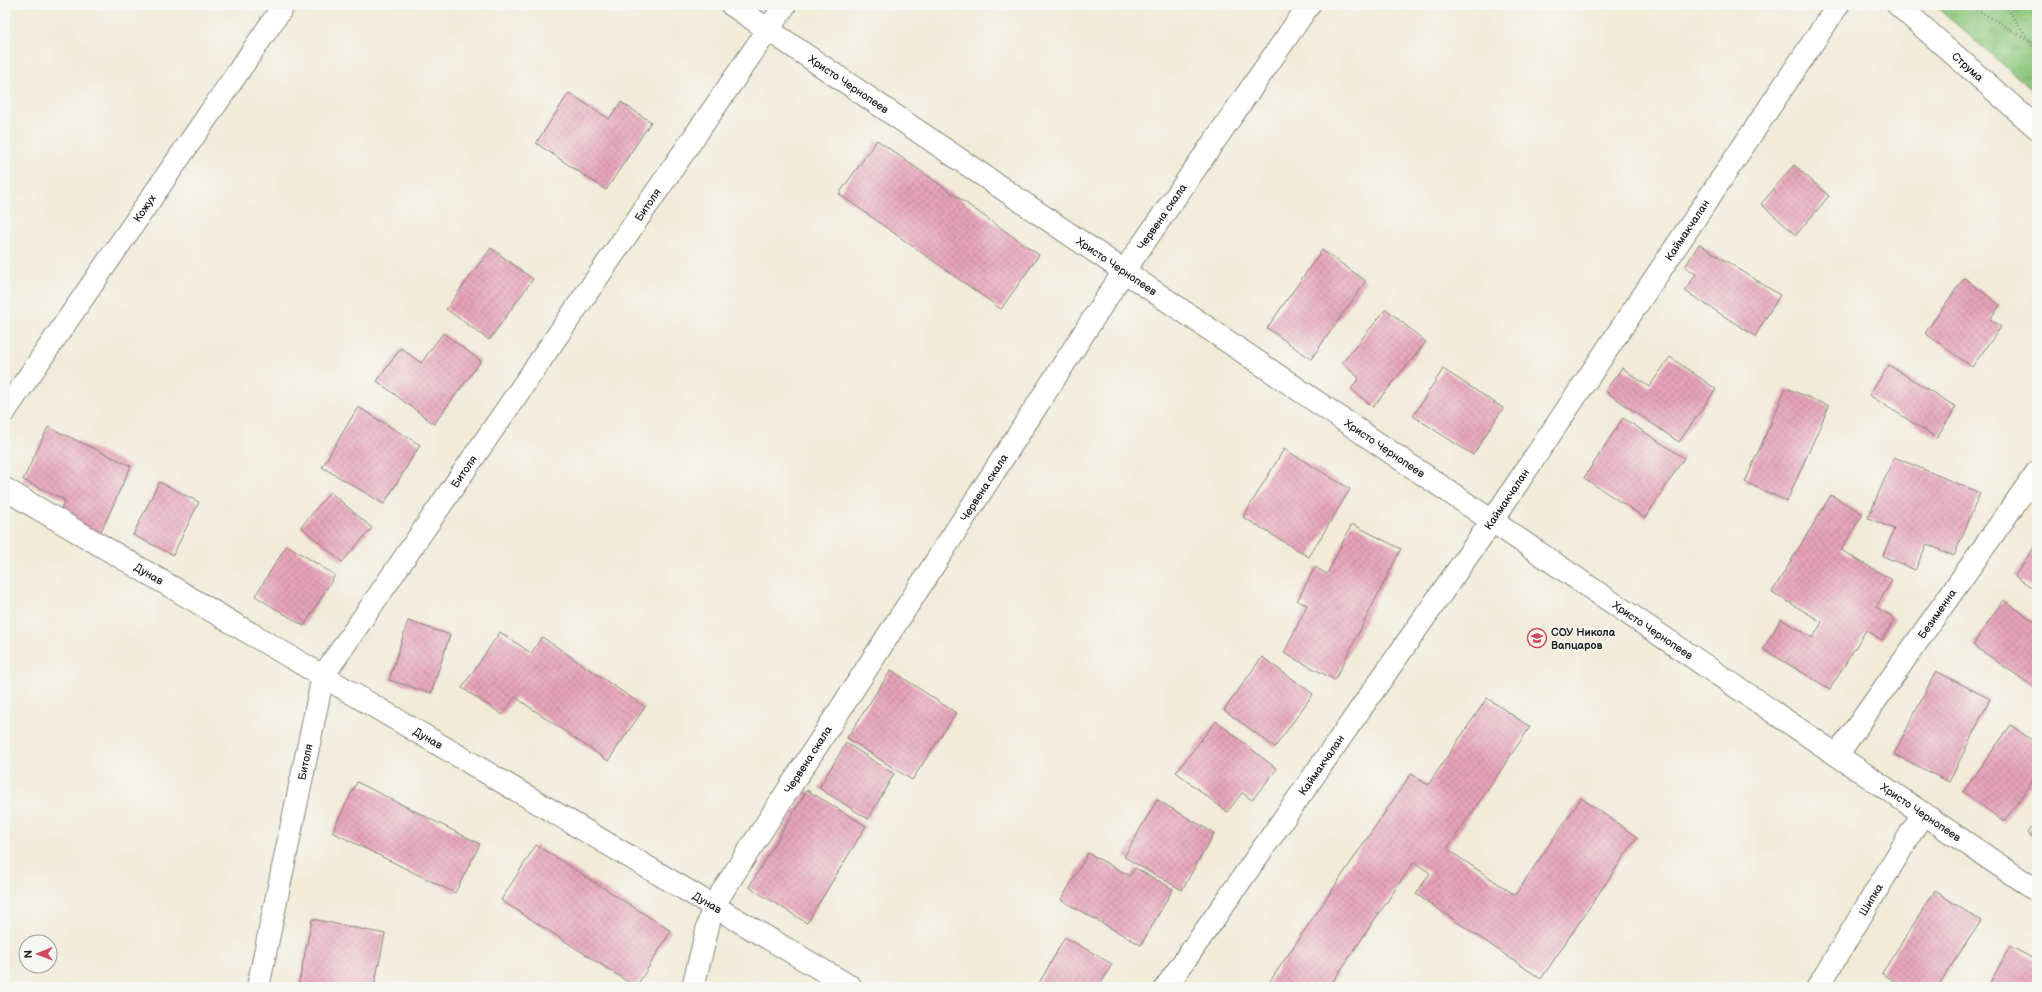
<svg xmlns="http://www.w3.org/2000/svg" width="2042" height="992" viewBox="0 0 2042 992" font-family="'Balsamiq Sans',sans-serif">
<style>
.park{fill:url(#park-crowns);stroke:#54724c}
.building{fill:url(#building-cross-hatch)}
.lines{fill:none;stroke-linecap:round;stroke-linejoin:round}
.street-casing{stroke:#86847a;stroke-width:24}
.path{stroke:#86847a;stroke-width:2.5;stroke-dasharray:1 3;stroke-linecap:butt}
.street{stroke:#fff;stroke-width:22}
.labels{text-anchor:middle;dominant-baseline:central;stroke-width:3;stroke-linejoin:round;paint-order:stroke}
.street-label{font-size:11px;fill:#1c1c1c;stroke:#f6f6f2}
.poi-label{font-size:11px;font-weight:bold;fill:#1c1c1c;stroke:#f6f6f2;text-anchor:start}
</style>
<defs>
<pattern id="park-crowns" width="20" height="18" patternUnits="userSpaceOnUse"><rect width="20" height="18" fill="#8dc77c"/><path d="M2 6a3 3 0 1 1 6 0M12 15a3 3 0 1 1 6 0" fill="none" stroke="#79aa6b"/></pattern>
<pattern id="building-cross-hatch" width="8" height="8" patternUnits="userSpaceOnUse"><rect width="8" height="8" fill="#e6a3ba"/><path d="M0 0l8 8M0 8l8-8" fill="none" stroke="#c58c9f"/></pattern>
</defs>
<rect width="100%" height="100%" fill="#f6f6f2"/>
<filter id="ink" filterUnits="userSpaceOnUse"><feTurbulence type="fractalNoise" baseFrequency=".025" numOctaves="2"/><feDisplacementMap in="SourceGraphic" scale="8" xChannelSelector="R" yChannelSelector="G"/><feConvolveMatrix kernelMatrix="1 2 1 2 8 2 1 2 1" color-interpolation-filters="sRGB"/></filter>
<filter id="wash" filterUnits="userSpaceOnUse"><feTurbulence type="fractalNoise" baseFrequency=".012" numOctaves="4" result="noise"/><feDisplacementMap in="SourceGraphic" scale="16" xChannelSelector="R" yChannelSelector="G"/><feGaussianBlur stdDeviation="0.9" result="paint"/><feColorMatrix in="noise" values="0 0 0 0 0 0 0 0 0 0 0 0 0 0 0 0 0 1.4 0 .05"/><feComposite in="paint" operator="in"/></filter>
<g filter="url(#wash)">
<rect width="100%" height="100%" fill="#f1ebd8"/>
<!-- park -->
<path class="park" d="M 1934,5 L 2037,5 L 2037,94 Z"/>
<g id="blocks">
<!-- building -->
<path class="building" d="M 569,93 L 609,119 L 621,102 L 651,122 L 606,190 L 536,143 Z
M 877,140 L 1039,255 L 1001,309 L 839,194 Z
M 1794,165 L 1829,196 L 1796,235 L 1761,204 Z
M 1699,244 L 1780,295 L 1755,336 L 1685,291 L 1696,274 L 1685,267 Z
M 491,248 L 533,279 L 489,340 L 446,309 Z
M 1322,250 L 1366,281 L 1311,359 L 1267,328 Z
M 1964,278 L 2000,305 L 1990,319 L 2001,327 L 1972,367 L 1925,333 Z
M 1386,309 L 1426,342 L 1373,407 L 1351,389 L 1359,378 L 1342,363 Z
M 443,333 L 481,361 L 434,424 L 377,381 L 401,348 L 421,363 Z
M 1670,357 L 1716,389 L 1679,442 L 1605,391 L 1622,368 L 1649,387 Z
M 1889,365 L 1956,407 L 1937,438 L 1869,395 Z
M 1443,369 L 1503,408 L 1473,455 L 1413,416 Z
M 1786,388 L 1829,406 L 1787,501 L 1745,482 Z
M 358,407 L 420,445 L 384,504 L 322,467 Z
M 1623,418 L 1684,458 L 1645,518 L 1584,478 Z
M 48,427 L 131,466 L 98,538 L 57,519 L 65,500 L 23,480 Z
M 1284,449 L 1350,489 L 1309,557 L 1243,517 Z
M 1894,457 L 1980,493 L 1954,556 L 1927,544 L 1915,570 L 1883,556 L 1894,529 L 1868,518 Z
M 159,482 L 199,502 L 173,555 L 133,535 Z
M 330,492 L 372,528 L 342,562 L 301,527 Z
M 1831,495 L 1863,514 L 1841,550 L 1892,580 L 1876,607 L 1895,618 L 1882,640 L 1866,630 L 1830,689 L 1763,649 L 1781,619 L 1813,638 L 1822,622 L 1772,592 Z
M 1352,524 L 1401,549 L 1335,680 L 1284,653 L 1307,605 L 1297,601 L 1315,567 L 1327,574 Z
M 2037,543 L 2037,591 L 2015,576 Z
M 287,545 L 335,575 L 304,626 L 255,596 Z
M 2003,600 L 2037,623 L 2037,689 L 1973,645 Z
M 408,621 L 450,635 L 431,693 L 389,680 Z
M 500,632 L 531,653 L 542,637 L 645,707 L 608,761 L 515,697 L 503,715 L 462,688 Z
M 1262,657 L 1313,694 L 1275,747 L 1224,710 Z
M 891,670 L 956,713 L 912,780 L 847,738 Z
M 1936,671 L 1990,699 L 1949,782 L 1894,754 Z
M 1487,698 L 1530,727 L 1447,849 L 1515,895 L 1581,798 L 1637,837 L 1541,979 L 1416,894 L 1430,873 L 1414,862 L 1329,987 L 1266,987 L 1411,774 L 1428,785 Z
M 1216,721 L 1277,769 L 1252,800 L 1242,793 L 1227,812 L 1176,772 Z
M 2011,725 L 2037,744 L 2037,776 L 2004,822 L 1963,792 Z
M 846,743 L 894,774 L 868,819 L 819,788 Z
M 357,782 L 480,844 L 455,893 L 332,832 Z
M 807,790 L 866,826 L 807,923 L 749,887 Z
M 1157,800 L 1214,833 L 1182,890 L 1124,857 Z
M 2037,819 L 2037,840 L 2027,833 Z
M 536,845 L 671,931 L 636,987 L 501,900 Z
M 1088,853 L 1130,876 L 1135,868 L 1173,889 L 1141,945 L 1061,900 Z
M 1935,891 L 1981,921 L 1937,987 L 1903,987 L 1882,973 Z
M 312,919 L 385,934 L 374,987 L 298,987 Z
M 1065,937 L 1112,964 L 1099,987 L 1037,987 Z
M 2010,946 L 2037,961 L 2037,987 L 1988,987 Z"/>
</g>
</g>
<g filter="url(#ink)">
<use href="#blocks" fill-opacity="0" stroke="#86847a" stroke-width="1"/>
<g class="lines">
<defs>
<g id="street">
<path id="s1" d="M 732,5 L 2037,891"/>
<path id="s2" d="M 1898,5 L 2037,128"/>
<path id="s3" d="M 5,411 L 284,5"/>
<path id="s4" d="M 5,489 L 851,987"/>
<path id="s5" d="M 1837,755 L 2037,472"/>
<path id="s6" d="M 258,987 L 323,676 L 785,5"/>
<path id="s7" d="M 693,987 L 713,906 L 1124,271 L 1309,5"/>
<path id="s8" d="M 1166,987 L 1492,521 L 1838,5"/>
<path id="s9" d="M 1818,987 L 1923,813"/>
</g>
</defs>
<!-- street casing -->
<use href="#street" class="street-casing"/>
<!-- path -->
<path class="path" d="M 1970,5 L 2037,46
M 2005,5 L 2037,52"/>
<!-- street -->
<use href="#street" class="street"/>
</g>
</g>
<!-- icons -->
<defs>
<symbol id="school-ring" viewBox="-11 -11 22 22"><circle r="9.5" fill="#f6f6f2" stroke="#d1495b" stroke-width="1.5"/><path d="M0-5L7-2L0 1L-7-2ZM-4 1L0 2.5L4 1V4Q0 6-4 4Z" fill="#d1495b"/></symbol>
</defs>
<g fill-rule="evenodd">
<use href="#school-ring" x="1526" y="627" width="22" height="22"/>
</g>
<g class="labels">
<!-- street labels -->
<g class="street-label">
<text stroke="none"><textPath href="#s2" startOffset="93">Струма</textPath></text>
<text stroke="none"><textPath href="#s1" startOffset="141">Христо Чернопеев</textPath></text>
<text stroke="none"><textPath href="#s6" startOffset="890">Битоля</textPath></text>
<text stroke="none"><textPath href="#s3" startOffset="246">Кожух</textPath></text>
<text stroke="none"><textPath href="#s7" startOffset="906">Червена скала</textPath></text>
<text stroke="none"><textPath href="#s8" startOffset="919">Каймакчалан</textPath></text>
<text stroke="none"><textPath href="#s1" startOffset="465">Христо Чернопеев</textPath></text>
<text stroke="none"><textPath href="#s1" startOffset="789">Христо Чернопеев</textPath></text>
<text stroke="none"><textPath href="#s6" startOffset="566">Битоля</textPath></text>
<text stroke="none"><textPath href="#s7" startOffset="582">Червена скала</textPath></text>
<text stroke="none"><textPath href="#s8" startOffset="595">Каймакчалан</textPath></text>
<text stroke="none"><textPath href="#s4" startOffset="167">Дунав</textPath></text>
<text stroke="none"><textPath href="#s5" startOffset="173">Безименна</textPath></text>
<text stroke="none"><textPath href="#s1" startOffset="1113">Христо Чернопеев</textPath></text>
<text stroke="none"><textPath href="#s4" startOffset="491">Дунав</textPath></text>
<text stroke="none"><textPath href="#s7" startOffset="258">Червена скала</textPath></text>
<text stroke="none"><textPath href="#s6" startOffset="230">Битоля</textPath></text>
<text stroke="none"><textPath href="#s8" startOffset="271">Каймакчалан</textPath></text>
<text stroke="none"><textPath href="#s1" startOffset="1437">Христо Чернопеев</textPath></text>
<text stroke="none"><textPath href="#s9" startOffset="102">Шипка</textPath></text>
<text stroke="none"><textPath href="#s4" startOffset="815">Дунав</textPath></text>
</g>
<!-- poi labels -->
<g class="poi-label">
<text x="1551" y="632">СОУ Никола<tspan x="1551" dy="13">Вапцаров</tspan></text>
</g>
</g>
<!-- margin -->
<rect width="2042" height="992" fill="none" stroke="#f6f6f2" stroke-width="20"/>
<!-- north arrow -->
<g transform="translate(38 954) rotate(269)"><circle r="19" fill="#f6f6f2" stroke="#9f9f9c"/>
<path d="M0-3L7 15L0 10L-7 15Z" fill="#d1495b"/>
<text y="-6" font-size="11" font-weight="bold" text-anchor="middle" fill="#1c1c1c">N</text>
</g>
</svg>
